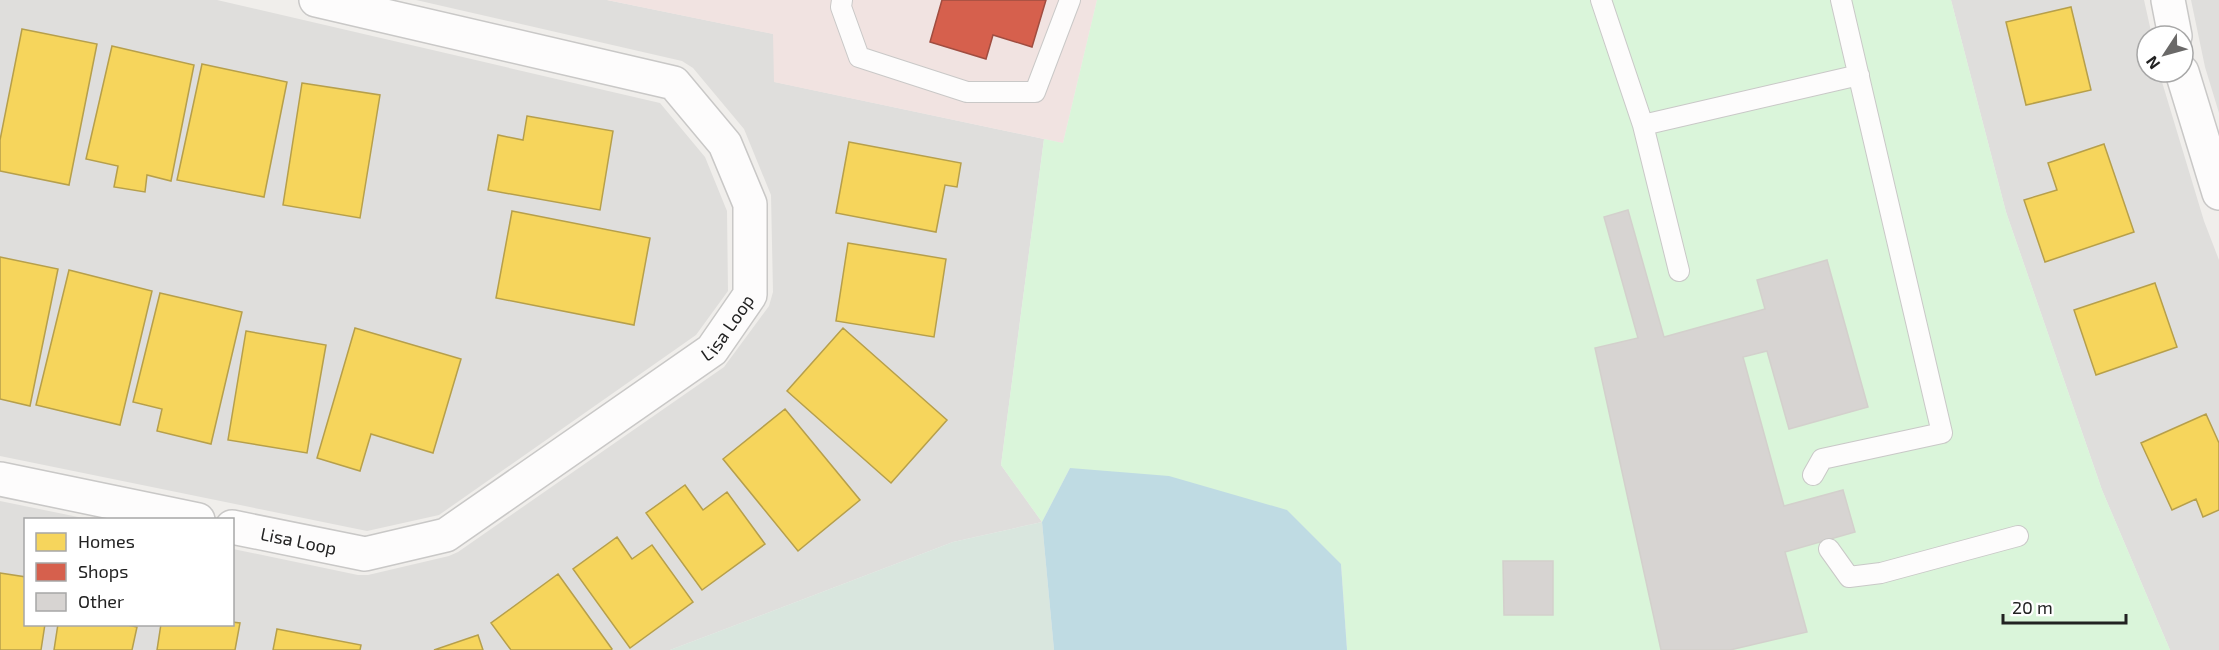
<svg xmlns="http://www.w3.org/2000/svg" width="2219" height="650" viewBox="0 0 2219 650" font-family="'Exo 2',sans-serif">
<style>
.residential{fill:#dfdedc}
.commercial{fill:#f1e3e1}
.wetland{fill:#d9e6de}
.park{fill:#daf5da}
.water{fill:#bfdbe3}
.homes{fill:#f6d55c;stroke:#b69f4b;stroke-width:1.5}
.shops{fill:#d6604d;stroke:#a04d40;stroke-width:1.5}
.building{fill:#d7d4d2;stroke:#d3d0cc;stroke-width:1.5}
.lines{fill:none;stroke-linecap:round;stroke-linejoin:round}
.lane-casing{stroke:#c9c8c7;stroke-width:22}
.street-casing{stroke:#c9c8c7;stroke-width:36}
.lane{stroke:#fdfcfc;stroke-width:20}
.street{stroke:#fdfcfc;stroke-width:33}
.labels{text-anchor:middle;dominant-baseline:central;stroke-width:6;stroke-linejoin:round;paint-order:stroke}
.street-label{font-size:18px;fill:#222;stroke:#fff}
</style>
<rect width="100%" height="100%" fill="#f0eeeb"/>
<!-- residential -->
<path class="residential" d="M 0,0 L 217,0 L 660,103 L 705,157 L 727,211 L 728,291 L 696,335 L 439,515 L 367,531 L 0,456 Z
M 416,0 L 607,0 L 774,34 L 775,82 L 1044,139 L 1001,465 L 1042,522 L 953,542 L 670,650 L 0,650 L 0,501 L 88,519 L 26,520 L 26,624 L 232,624 L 233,549 L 358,575 L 368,575 L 449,556 L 458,552 L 724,367 L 769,306 L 773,292 L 771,195 L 744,129 L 693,68 L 682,61 Z
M 1951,0 L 2144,0 L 2152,36 L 2147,36 L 2147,72 L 2159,72 L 2204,221 L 2219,260 L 2219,650 L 2170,650 L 2102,490 L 2006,212 Z
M 2191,0 L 2219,0 L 2219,113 L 2205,67 Z"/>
<!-- commercial -->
<path class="commercial" d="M 607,0 L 1097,0 L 1063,143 L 774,82 L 773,34 Z"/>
<!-- wetland -->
<path class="wetland" d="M 1042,522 L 1054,650 L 670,650 L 953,542 Z"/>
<!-- park -->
<path class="park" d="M 1097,0 L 1951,0 L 2006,212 L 2102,490 L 2170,650 L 1347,650 L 1341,564 L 1070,468 L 1042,522 L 1001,465 L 1044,139 L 1063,143 Z"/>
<!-- water -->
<path class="water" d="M 1070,468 L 1169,476 L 1287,510 L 1341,564 L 1347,650 L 1054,650 L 1042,522 Z"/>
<!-- homes -->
<path class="homes" d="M 2071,7 L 2091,90 L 2026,105 L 2006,22 Z
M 22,29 L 97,44 L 69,185 L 0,171 L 0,140 Z
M 112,46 L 194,65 L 171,181 L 147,175 L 145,192 L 114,187 L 118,166 L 86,159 Z
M 202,64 L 287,82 L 264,197 L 177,180 Z
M 302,83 L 380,95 L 360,218 L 283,205 Z
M 527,116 L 613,131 L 600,210 L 488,190 L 498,135 L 523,140 Z
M 849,142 L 961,163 L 957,187 L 945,185 L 936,232 L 836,213 Z
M 2104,144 L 2134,232 L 2045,262 L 2024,200 L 2057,190 L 2048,163 Z
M 512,211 L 650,238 L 634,325 L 496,298 Z
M 848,243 L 946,259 L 934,337 L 836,321 Z
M 0,257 L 58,269 L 30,406 L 0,399 Z
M 69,270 L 152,291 L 120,425 L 36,405 Z
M 2155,283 L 2177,347 L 2096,375 L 2074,310 Z
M 160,293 L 242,312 L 211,444 L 157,431 L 162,409 L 133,402 Z
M 355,328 L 461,359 L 433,453 L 371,434 L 360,471 L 317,458 Z
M 843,328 L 947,420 L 891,483 L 787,391 Z
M 246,331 L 326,345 L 307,453 L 228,440 Z
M 785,409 L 860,500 L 798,551 L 723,459 Z
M 2206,414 L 2219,443 L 2219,510 L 2203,517 L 2196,499 L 2172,510 L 2141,443 Z
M 685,485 L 703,510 L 727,492 L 765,544 L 702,590 L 646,513 Z
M 617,537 L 632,559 L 652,545 L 693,602 L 630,648 L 573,569 Z
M 0,573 L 26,577 L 26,624 L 45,624 L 41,650 L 0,650 Z
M 558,574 L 612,649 L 611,650 L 511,650 L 491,623 Z
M 232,622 L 240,623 L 235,650 L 157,650 L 161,624 L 232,624 Z
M 58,624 L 123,624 L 137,627 L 132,650 L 54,650 Z
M 277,629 L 361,645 L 360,650 L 273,650 Z
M 478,635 L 483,650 L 434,650 Z"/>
<!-- shops -->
<path class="shops" d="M 942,0 L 1046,0 L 1032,47 L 993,35 L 986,59 L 930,42 Z"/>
<!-- building -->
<path class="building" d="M 1628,210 L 1664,337 L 1765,309 L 1757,280 L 1827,260 L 1868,407 L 1789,429 L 1767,351 L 1743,357 L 1784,506 L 1843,490 L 1855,532 L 1785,552 L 1807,632 L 1730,650 L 1661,650 L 1595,348 L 1638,338 L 1604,217 Z
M 1503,561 L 1553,561 L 1553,615 L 1504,615 Z"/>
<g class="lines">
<defs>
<path id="lane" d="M 842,0 L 841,7 L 859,57 L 967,92 L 1035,92 L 1070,0
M 1601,0 L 1643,125 L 1679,271
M 1643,125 L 1859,75
M 1813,475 L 1822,459 L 1942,433 L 1841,0
M 1829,549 L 1849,577 L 1881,573 L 2018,536"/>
<g id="street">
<path d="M 2168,0 L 2175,36"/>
<path d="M 2182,72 L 2219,193"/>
<path d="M 0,479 L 198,520"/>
<path id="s1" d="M 232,527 L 365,554 L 446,535 L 712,350 L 750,295 L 750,204 L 725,144 L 674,83 L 316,0"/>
</g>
</defs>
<!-- lane casing -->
<use href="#lane" class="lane-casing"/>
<!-- street casing -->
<use href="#street" class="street-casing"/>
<!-- lane -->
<use href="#lane" class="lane"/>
<!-- street -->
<use href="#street" class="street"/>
</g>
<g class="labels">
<!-- street labels -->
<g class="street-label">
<text stroke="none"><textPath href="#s1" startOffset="570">Lisa Loop</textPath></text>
<text stroke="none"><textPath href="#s1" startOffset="68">Lisa Loop</textPath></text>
</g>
</g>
<!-- legend -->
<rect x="24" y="518" width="210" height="108" fill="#ffffff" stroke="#a7a7a7" stroke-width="1.5"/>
<rect x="36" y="533" width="30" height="18" fill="#f6d55c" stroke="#a7a7a7" stroke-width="1.5"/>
<text x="78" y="548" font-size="18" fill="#222222">Homes</text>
<rect x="36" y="563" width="30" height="18" fill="#d6604d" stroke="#a7a7a7" stroke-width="1.5"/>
<text x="78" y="578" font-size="18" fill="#222222">Shops</text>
<rect x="36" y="593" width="30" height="18" fill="#d7d4d2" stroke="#a7a7a7" stroke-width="1.5"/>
<text x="78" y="608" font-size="18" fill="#222222">Other</text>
<!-- north arrow -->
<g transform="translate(2165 54) rotate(234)"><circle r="28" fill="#ffffff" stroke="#a7a7a7" stroke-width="1.5"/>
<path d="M0-4.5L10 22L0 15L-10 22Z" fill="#6a6968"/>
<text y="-9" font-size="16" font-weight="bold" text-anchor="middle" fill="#222222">N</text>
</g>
<!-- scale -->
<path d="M2003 614v9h123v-9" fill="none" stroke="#222222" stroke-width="3"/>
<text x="2012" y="614" font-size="18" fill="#222222" stroke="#ffffff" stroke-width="4.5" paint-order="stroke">20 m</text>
</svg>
